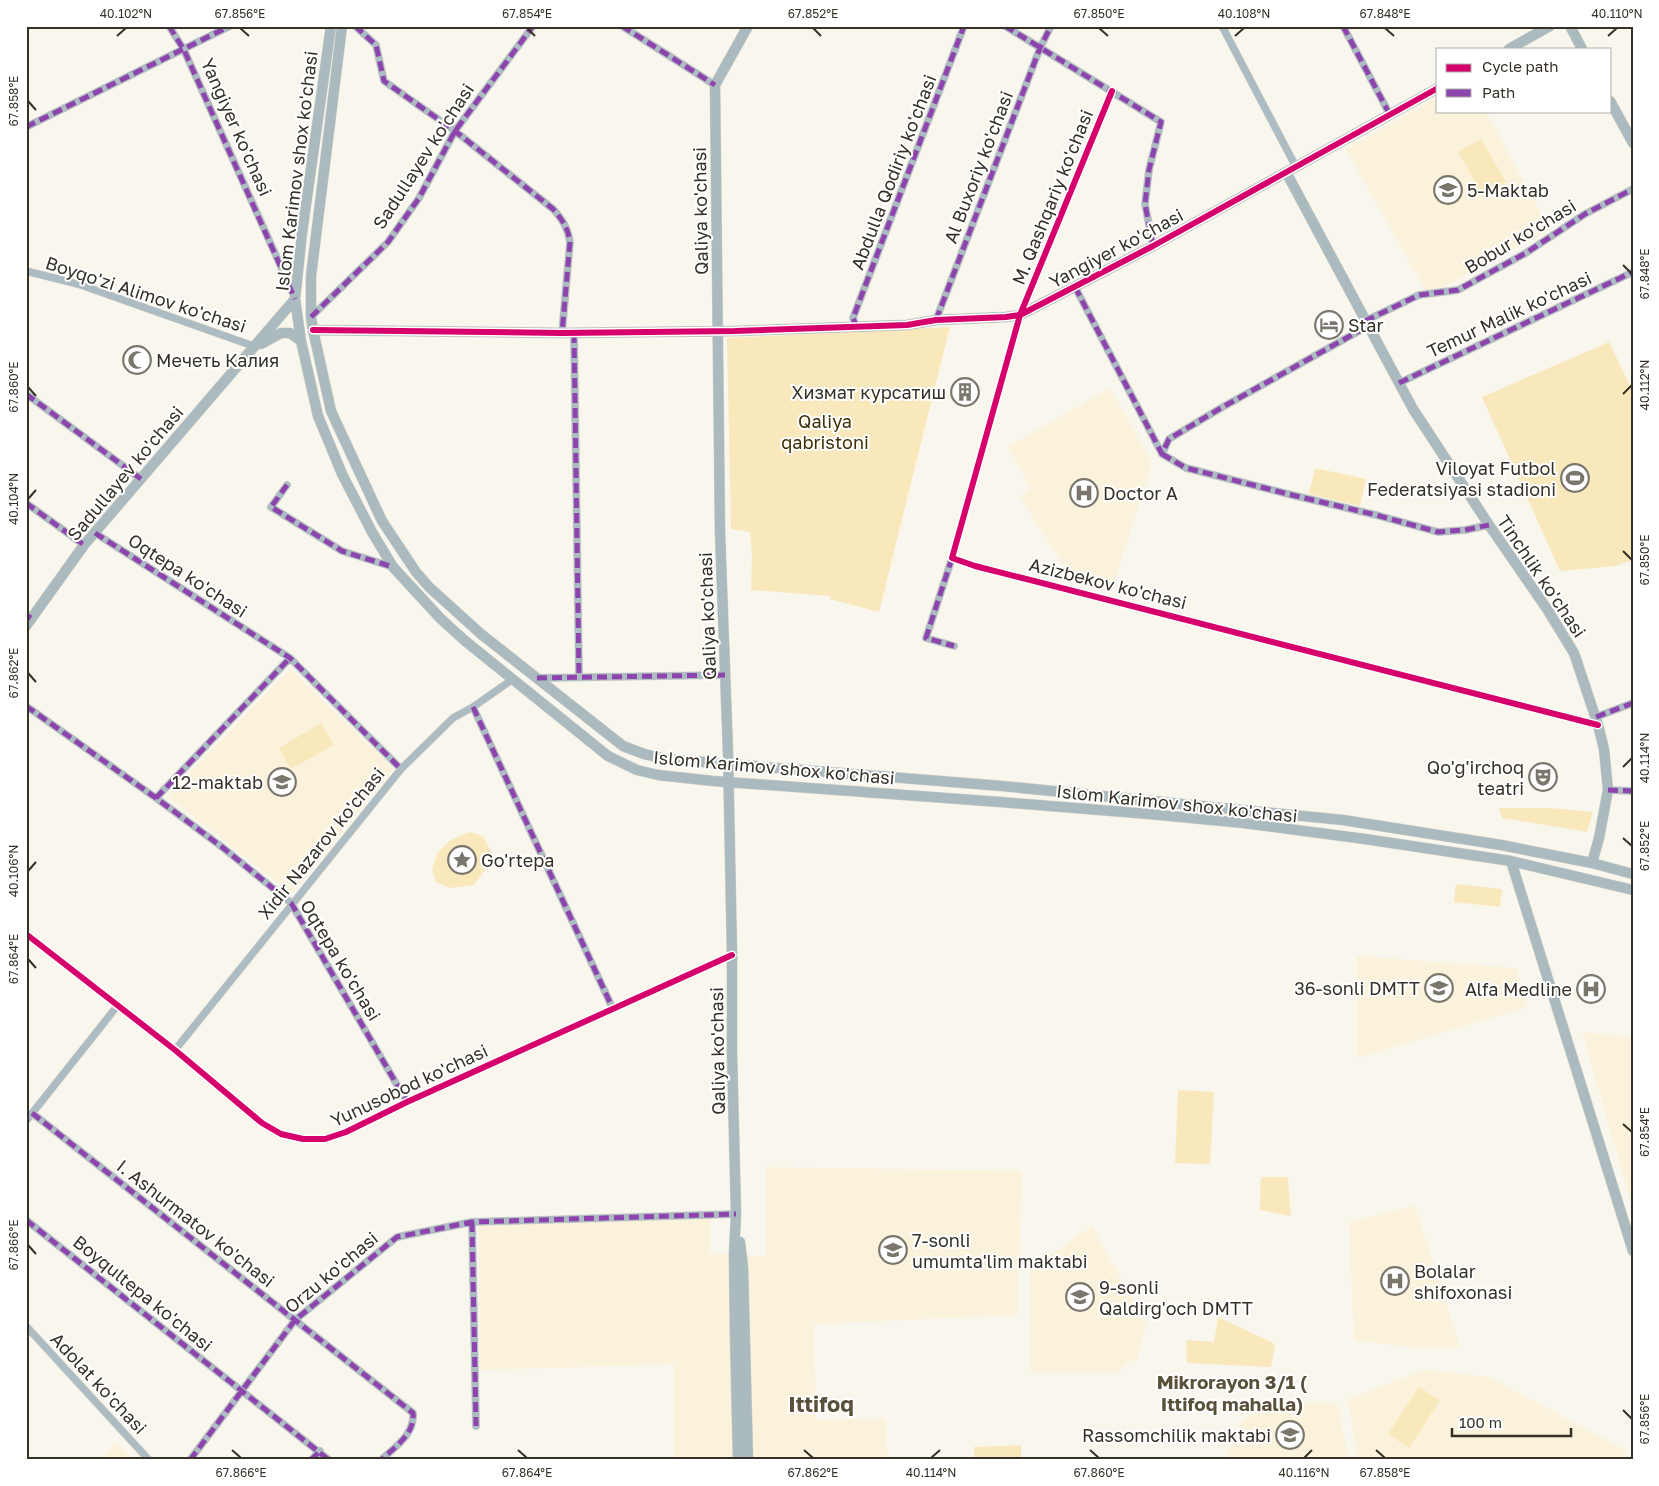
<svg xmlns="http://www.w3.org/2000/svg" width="1659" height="1486" viewBox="0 0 1659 1486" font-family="'Golos Text',sans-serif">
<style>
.built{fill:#faf2db}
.green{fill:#fae8bd}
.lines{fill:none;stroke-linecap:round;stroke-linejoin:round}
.street-casing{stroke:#d5d2ca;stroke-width:8}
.secondary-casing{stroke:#d5d2ca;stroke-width:11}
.street{stroke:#acbcc2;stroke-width:7}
.secondary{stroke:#aababe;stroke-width:10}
.quiet{stroke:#8e44ad;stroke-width:5;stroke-dasharray:10 5;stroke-linecap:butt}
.cycleway-casing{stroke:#fff;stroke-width:9}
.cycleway{stroke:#d6006c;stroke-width:6}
.ticks{fill:none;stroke:#353127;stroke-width:2}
.labels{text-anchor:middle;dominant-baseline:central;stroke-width:4;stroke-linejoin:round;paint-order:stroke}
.street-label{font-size:18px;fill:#353127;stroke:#fff}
.poi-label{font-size:18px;fill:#353127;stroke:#fff;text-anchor:start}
.park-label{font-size:18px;fill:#3e3004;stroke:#fff}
.neighbourhood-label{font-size:19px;font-weight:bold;fill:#5a513b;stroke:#fff}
.district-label{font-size:22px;font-weight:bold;fill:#5a513b;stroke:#fff}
.neatline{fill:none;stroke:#353127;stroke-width:2}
.ticks-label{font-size:12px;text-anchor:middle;fill:#353127}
</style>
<rect width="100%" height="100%" fill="#f9f6ed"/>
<!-- built -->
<path class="built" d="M 1438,97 L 1438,111 L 1486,111 L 1550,230 L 1428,295 L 1346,149 Z
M 1110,388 L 1152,462 L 1112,590 L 1074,582 L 1020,497 L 1031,488 L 1008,447 Z
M 290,669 L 394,769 L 292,894 L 167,796 Z
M 1357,956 L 1516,968 L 1528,1007 L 1357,1058 Z
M 1582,1032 L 1633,1038 L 1633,1203 L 1631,1203 Z
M 766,1167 L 1022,1171 L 1017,1315 L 814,1324 L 816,1420 L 885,1419 L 888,1460 L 674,1460 L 674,1364 L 480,1370 L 479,1226 L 710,1219 L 710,1253 L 766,1257 Z
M 1415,1206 L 1460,1347 L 1408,1347 L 1354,1340 L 1349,1222 Z
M 1092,1226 L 1146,1325 L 1137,1360 L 1127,1362 L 1119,1373 L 1031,1373 L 1030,1269 Z
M 1424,1370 L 1489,1377 L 1627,1451 L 1622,1460 L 1358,1460 L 1348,1399 Z
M 1259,1402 L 1337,1403 L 1349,1460 L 1225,1460 L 1241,1422 L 1252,1416 L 1252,1404 L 1258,1405 Z
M 117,1443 L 133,1460 L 100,1460 Z"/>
<!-- green -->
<path class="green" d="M 1481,139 L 1506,182 L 1483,196 L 1458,152 Z
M 950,327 L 879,612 L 830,599 L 830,596 L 751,590 L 752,554 L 750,532 L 731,529 L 727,338 Z
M 1609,342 L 1633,392 L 1633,560 L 1616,566 L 1560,571 L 1482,397 Z
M 1315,468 L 1366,479 L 1360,506 L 1309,494 Z
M 321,723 L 334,745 L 291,769 L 279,748 Z
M 1499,808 L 1551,808 L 1593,812 L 1587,832 L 1502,818 Z
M 469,832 L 483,836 L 492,853 L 488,866 L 474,885 L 450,888 L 436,882 L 432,869 L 438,852 L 451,840 Z
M 1456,884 L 1502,889 L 1500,907 L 1454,902 Z
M 1178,1090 L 1214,1092 L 1210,1164 L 1175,1163 Z
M 1261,1177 L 1288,1177 L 1291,1216 L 1260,1210 Z
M 1218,1317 L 1275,1344 L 1271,1367 L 1187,1363 L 1186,1340 L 1214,1342 Z
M 1419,1387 L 1440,1400 L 1409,1448 L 1388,1434 Z
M 1021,1445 L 1021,1460 L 974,1460 L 974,1447 Z"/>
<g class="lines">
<defs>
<path id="street" d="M 169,26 L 184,50 L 295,298
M 355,26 L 376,45 L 384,81 L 455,131 L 553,209 C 562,219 568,228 570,242 L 562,333
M 622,26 L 715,85
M 1005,26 L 1161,122 L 1149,170 L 1145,204 L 1153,246
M 1222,26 L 1296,167
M 1343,26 L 1390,115
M 1112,91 L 1020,315 L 952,558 L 975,566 L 1598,725
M 26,127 L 230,26
M 26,271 L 78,284 L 256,347
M 1075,287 L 1162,454 L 1169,439 L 1221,408 L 1368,326
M 311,317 L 388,242 L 419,198 L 455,131 L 533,26
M 936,320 L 1040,48 L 1051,26
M 1365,321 L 1419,295 L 1458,290 L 1526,253 L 1585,214 L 1633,189
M 857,328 L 853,318 L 964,26
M 574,333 L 579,677
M 1399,383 L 1633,272
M 26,394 L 141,479
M 1162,454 L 1186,468 L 1202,472 L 1292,495 L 1376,515 L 1438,532 L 1465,530 L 1489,525
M 287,485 L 271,507 L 342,551 L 393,567
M 26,503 L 84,545
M 95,533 L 290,658 L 401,769
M 952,558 L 926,638 L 954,646
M 538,678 L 725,675
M 26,706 L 156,798 L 222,847 L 291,903 L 407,1102
M 473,707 L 613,1009
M 1596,717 L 1633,703
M 1608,790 L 1633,791
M 156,798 L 290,658
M 26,934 L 175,1050 L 262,1123 L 281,1134 L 303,1139 L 325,1139 L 346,1132 L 407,1102 L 732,955
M 175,1050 L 401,769 L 453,718 L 473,707 L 513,679
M 32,1113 L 413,1413 C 415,1434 395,1447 381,1460
M 26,1121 L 118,1005
M 26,1220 L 329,1460
M 472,1222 L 476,1426
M 26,1326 L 149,1460
M 190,1460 L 295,1320 L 397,1237 L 472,1222 L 736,1214
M 311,1460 L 320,1451"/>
<path id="secondary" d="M 331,26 L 302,233 L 295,299 L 301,341 L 318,416 L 342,474 L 372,532 L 393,567 L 440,618 L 464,640 L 608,756 L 637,770 L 658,775 L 713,781 L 1000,802 L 1149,814 L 1243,823 L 1365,839 L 1511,861 L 1633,890
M 342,26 L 311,276 L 311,317 L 313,330 L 331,411 L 382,521 L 416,572 L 429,587 L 481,634 L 623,746 L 644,754 L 666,759 L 1002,786 L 1343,820 L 1501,845 L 1592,863 L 1633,874
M 1570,26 L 1582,49
M 1509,49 L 1550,26
M 1610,101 L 1633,143
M 1286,172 L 1413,409 L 1489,525 L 1547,609 L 1574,653 L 1598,725 L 1604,749 L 1608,790 L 1599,838 L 1592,863
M 313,330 L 562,333 L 735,331 L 907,325 L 936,320 L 1006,317 L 1020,315 L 1153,246 L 1438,88
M 261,344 L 281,333 L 290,333 L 301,341
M 26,626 L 84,545 L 295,299
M 1511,861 L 1633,1251
M 740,1242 L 743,1267 L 748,1460
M 738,1460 L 735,1334 L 734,1254 L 736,1214 L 732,1054 L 732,955 L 728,753 L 720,532 L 715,85 L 748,26"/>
</defs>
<!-- street casing -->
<use href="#street" class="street-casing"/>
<!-- secondary casing -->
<use href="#secondary" class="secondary-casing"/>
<!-- street -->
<use href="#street" class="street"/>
<!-- secondary -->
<use href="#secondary" class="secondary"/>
<!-- quiet -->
<path class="quiet" d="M 169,26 L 184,50 L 295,299
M 355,26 L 376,45 L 384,81 L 455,131 L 553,209 C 562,219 568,228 570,242 L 562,333
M 622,26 L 715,85
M 1005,26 L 1161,122 L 1149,170 L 1145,204 L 1153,246
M 1343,26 L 1390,115
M 26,127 L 230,26
M 1075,287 L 1162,454 L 1169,439 L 1221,408 L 1368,326
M 311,317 L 388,242 L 419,198 L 455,131 L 533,26
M 936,320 L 1040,48 L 1051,26
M 1365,321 L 1419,295 L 1458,290 L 1526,253 L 1585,214 L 1633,189
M 857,328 L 853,318 L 964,26
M 574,333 L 579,677
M 1399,383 L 1633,272
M 26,394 L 141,479
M 1162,454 L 1186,468 L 1202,472 L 1292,495 L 1376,515 L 1438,532 L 1465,530 L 1489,525
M 287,485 L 271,507 L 342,551 L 393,567
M 26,503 L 84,545
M 95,533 L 290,658 L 401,769
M 952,558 L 926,638 L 954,646
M 26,615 L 31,618
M 537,678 L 725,675
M 26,706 L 156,798 L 222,847 L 291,903 L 407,1102
M 473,707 L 613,1009
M 1596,717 L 1633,703
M 1608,790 L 1633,791
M 156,798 L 290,658
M 32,1113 L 413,1413 C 415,1434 395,1447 381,1460
M 26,1220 L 329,1460
M 472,1222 L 476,1426
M 190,1460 L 295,1320 L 397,1237 L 472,1222 L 736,1214
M 311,1460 L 320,1451"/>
<defs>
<path id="cycleway" d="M 1112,91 L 1020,315 L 952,558 L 975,566 L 1598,725
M 313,330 L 562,333 L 735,331 L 907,325 L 936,320 L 1006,317 L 1020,315 L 1153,246 L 1438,88
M 26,934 L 175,1050 L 262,1123 L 281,1134 L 303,1139 L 325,1139 L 346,1132 L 407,1102 L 732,955"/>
</defs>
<!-- cycleway casing -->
<use href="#cycleway" class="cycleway-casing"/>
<!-- cycleway -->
<use href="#cycleway" class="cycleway"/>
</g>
<!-- ticks -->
<path class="ticks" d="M 240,28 L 249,36M 527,28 L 535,36M 813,28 L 821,36M 1099,28 L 1108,36M 1385,28 L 1394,36M 117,36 L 126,28M 1235,36 L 1244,28M 1608,36 L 1617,28M 28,101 L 36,110M 1623,265 L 1632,274M 28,387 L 36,396M 1623,394 L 1632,385M 28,499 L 36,490M 1623,551 L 1632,560M 28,673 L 36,682M 1623,767 L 1632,758M 1623,838 L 1632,846M 28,871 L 36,862M 28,959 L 36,968M 1623,1124 L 1632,1132M 28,1245 L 36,1254M 1623,1410 L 1632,1419M 232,1450 L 241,1458M 518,1450 L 527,1458M 804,1450 L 813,1458M 1090,1450 L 1099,1458M 1376,1450 L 1385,1458M 931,1458 L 940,1450M 1304,1458 L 1312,1450"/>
<!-- icons -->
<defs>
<symbol id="school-ring" viewBox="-11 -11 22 22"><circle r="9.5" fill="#fff" stroke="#7a766c" stroke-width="1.5"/><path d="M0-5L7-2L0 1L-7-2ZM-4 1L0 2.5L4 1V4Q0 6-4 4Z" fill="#7a766c"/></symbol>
<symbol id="hotel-ring" viewBox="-11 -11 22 22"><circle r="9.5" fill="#fff" stroke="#7a766c" stroke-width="1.5"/><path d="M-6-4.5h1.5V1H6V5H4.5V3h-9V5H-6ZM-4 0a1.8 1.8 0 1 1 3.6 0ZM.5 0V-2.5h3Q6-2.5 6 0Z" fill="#7a766c"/></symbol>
<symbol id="mosque-ring" viewBox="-11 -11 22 22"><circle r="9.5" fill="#fff" stroke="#7a766c" stroke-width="1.5"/><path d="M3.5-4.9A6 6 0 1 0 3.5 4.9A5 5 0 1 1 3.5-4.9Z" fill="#7a766c"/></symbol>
<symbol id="building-ring" viewBox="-11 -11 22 22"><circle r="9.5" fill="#fff" stroke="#7a766c" stroke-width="1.5"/><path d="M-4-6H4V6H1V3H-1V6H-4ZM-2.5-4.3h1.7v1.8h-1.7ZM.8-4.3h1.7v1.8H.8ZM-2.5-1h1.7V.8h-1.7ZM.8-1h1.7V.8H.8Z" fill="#7a766c"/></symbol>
<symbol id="stadium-ring" viewBox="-11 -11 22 22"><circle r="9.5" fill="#fff" stroke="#7a766c" stroke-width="1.5"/><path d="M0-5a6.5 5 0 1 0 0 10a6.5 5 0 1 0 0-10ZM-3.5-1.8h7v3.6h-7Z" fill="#7a766c"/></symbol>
<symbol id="hospital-ring" viewBox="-11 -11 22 22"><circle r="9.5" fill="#fff" stroke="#7a766c" stroke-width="1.5"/><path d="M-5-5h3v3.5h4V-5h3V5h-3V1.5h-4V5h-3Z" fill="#7a766c"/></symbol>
<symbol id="theatre-ring" viewBox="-11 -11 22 22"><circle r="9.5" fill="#fff" stroke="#7a766c" stroke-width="1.5"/><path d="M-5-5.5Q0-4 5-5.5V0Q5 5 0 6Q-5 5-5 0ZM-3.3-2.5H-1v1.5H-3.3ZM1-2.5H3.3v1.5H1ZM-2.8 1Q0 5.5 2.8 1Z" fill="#7a766c"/></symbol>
<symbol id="sight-ring" viewBox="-11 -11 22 22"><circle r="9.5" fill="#fff" stroke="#7a766c" stroke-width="1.5"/><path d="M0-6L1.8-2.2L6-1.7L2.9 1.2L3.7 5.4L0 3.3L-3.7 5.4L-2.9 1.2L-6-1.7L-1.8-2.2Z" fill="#7a766c"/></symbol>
<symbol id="university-ring" viewBox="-11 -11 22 22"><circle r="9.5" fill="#fff" stroke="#7a766c" stroke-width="1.5"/><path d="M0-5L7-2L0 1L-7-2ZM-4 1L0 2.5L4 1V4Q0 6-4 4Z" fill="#7a766c"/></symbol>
</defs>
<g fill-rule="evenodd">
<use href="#school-ring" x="1432" y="174" width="32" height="32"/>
<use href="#hotel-ring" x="1313" y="309" width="32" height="32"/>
<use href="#mosque-ring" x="121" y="344" width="32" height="32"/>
<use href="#building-ring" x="949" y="376" width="32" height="32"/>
<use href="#stadium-ring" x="1559" y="462" width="32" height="32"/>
<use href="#hospital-ring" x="1068" y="477" width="32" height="32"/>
<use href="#theatre-ring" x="1527" y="761" width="32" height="32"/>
<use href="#school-ring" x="266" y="766" width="32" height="32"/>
<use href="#sight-ring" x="446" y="844" width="32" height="32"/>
<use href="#school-ring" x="1423" y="972" width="32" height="32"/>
<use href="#hospital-ring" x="1575" y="973" width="32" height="32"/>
<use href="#school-ring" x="877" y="1234" width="32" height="32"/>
<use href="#hospital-ring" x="1379" y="1265" width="32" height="32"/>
<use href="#school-ring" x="1064" y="1281" width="32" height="32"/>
<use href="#university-ring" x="1274" y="1419" width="32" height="32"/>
</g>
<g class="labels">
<!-- street labels -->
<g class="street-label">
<text transform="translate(237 127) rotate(66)">Yangiyer ko'chasi</text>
<text transform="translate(423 156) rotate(-57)">Sadullayev ko'chasi</text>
<text transform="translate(978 167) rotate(-69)">Al Buxoriy ko'chasi</text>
<text transform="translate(296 171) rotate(-83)">Islom Karimov shox ko'chasi</text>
<text transform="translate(893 172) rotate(-69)">Abdulla Qodiriy ko'chasi</text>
<text transform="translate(1052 197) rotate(-68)">M. Qashqariy ko'chasi</text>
<text transform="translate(700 211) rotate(-91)">Qaliya ko'chasi</text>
<text transform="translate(1520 236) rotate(-31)">Bobur ko'chasi</text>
<text transform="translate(1116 248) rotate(-28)">Yangiyer ko'chasi</text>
<text transform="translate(146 294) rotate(18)">Boyqo'zi Alimov ko'chasi</text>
<text transform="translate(1509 314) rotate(-25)">Temur Malik ko'chasi</text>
<text transform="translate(125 473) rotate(-50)">Sadullayev ko'chasi</text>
<text transform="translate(188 575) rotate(33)">Oqtepa ko'chasi</text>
<text transform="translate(1542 576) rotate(56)">Tinchlik ko'chasi</text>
<text transform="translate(1108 583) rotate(14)">Azizbekov ko'chasi</text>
<text transform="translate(707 616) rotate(-92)">Qaliya ko'chasi</text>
<text transform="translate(774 767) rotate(5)">Islom Karimov shox ko'chasi</text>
<text transform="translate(1177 803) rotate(6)">Islom Karimov shox ko'chasi</text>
<text transform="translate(321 843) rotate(-51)">Xidir Nazarov ko'chasi</text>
<text transform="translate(341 960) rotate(59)">Oqtepa ko'chasi</text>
<text transform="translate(717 1051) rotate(-91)">Qaliya ko'chasi</text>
<text transform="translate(409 1085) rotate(-25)">Yunusobod ko'chasi</text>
<text transform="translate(196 1223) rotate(38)">I. Ashurmatov ko'chasi</text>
<text transform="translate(331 1272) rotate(-40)">Orzu ko'chasi</text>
<text transform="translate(143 1293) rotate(39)">Boyqultepa ko'chasi</text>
<text transform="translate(99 1383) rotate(47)">Adolat ko'chasi</text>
</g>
<!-- poi labels -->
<g class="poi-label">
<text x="1467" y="190">5-Maktab</text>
<text x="1348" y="325">Star</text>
<text x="156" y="360">Мечеть Калия</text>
<text x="946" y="392" text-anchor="end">Хизмат курсатиш</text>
<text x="1556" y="468" text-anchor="end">Viloyat Futbol<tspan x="1556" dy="21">Federatsiyasi stadioni</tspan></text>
<text x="1103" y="493">Doctor A</text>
<text x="1524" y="767" text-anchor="end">Qo'g'irchoq<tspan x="1524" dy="21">teatri</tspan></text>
<text x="263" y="782" text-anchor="end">12-maktab</text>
<text x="481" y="860">Go'rtepa</text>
<text x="1420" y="988" text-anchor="end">36-sonli DMTT</text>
<text x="1572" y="989" text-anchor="end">Alfa Medline</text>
<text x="912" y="1240">7-sonli<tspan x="912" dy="21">umumta'lim maktabi</tspan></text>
<text x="1414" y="1271">Bolalar<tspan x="1414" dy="21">shifoxonasi</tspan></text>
<text x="1099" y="1287">9-sonli<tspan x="1099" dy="21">Qaldirg'och DMTT</tspan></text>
<text x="1271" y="1435" text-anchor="end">Rassomchilik maktabi</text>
</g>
<!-- park labels -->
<g class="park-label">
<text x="825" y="421">Qaliya<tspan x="825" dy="21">qabristoni</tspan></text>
</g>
<!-- neighbourhood labels -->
<g class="neighbourhood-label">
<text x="1232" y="1381">Mikrorayon 3/1 (<tspan x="1232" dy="22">Ittifoq mahalla)</tspan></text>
</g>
<!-- district labels -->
<g class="district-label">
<text x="821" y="1403">Ittifoq</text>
</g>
</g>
<!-- border -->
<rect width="1659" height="1486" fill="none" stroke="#ffffff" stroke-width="55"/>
<!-- legend -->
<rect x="1436" y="48" width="175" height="65" fill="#ffffff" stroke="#aeada9"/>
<rect x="1446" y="64" width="25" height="8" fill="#d6006c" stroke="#aeada9"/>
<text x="1482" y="72" font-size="15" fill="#353127">Cycle path</text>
<rect x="1446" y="89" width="25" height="8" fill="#8e44ad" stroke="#aeada9"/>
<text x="1482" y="98" font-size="15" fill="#353127">Path</text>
<!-- scale -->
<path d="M1452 1428v8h119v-8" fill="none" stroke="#353127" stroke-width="2.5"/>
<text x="1459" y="1428" font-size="15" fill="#353127" stroke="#ffffff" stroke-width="4" paint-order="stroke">100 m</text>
<rect x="28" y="28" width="1604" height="1430" class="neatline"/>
<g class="ticks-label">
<text x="126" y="18">40.102°N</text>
<text x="240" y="18">67.856°E</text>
<text x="527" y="18">67.854°E</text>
<text x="813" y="18">67.852°E</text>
<text x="1099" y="18">67.850°E</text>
<text x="1244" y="18">40.108°N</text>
<text x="1385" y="18">67.848°E</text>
<text x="1617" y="18">40.110°N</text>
<text transform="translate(14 101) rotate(-90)" y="4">67.858°E</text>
<text transform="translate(1645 274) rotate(-90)" y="4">67.848°E</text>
<text transform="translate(1645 385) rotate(-90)" y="4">40.112°N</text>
<text transform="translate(14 387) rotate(-90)" y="4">67.860°E</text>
<text transform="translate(14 499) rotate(-90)" y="4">40.104°N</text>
<text transform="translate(1645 560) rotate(-90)" y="4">67.850°E</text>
<text transform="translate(14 673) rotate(-90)" y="4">67.862°E</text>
<text transform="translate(1645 758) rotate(-90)" y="4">40.114°N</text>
<text transform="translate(1645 846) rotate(-90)" y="4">67.852°E</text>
<text transform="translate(14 871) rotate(-90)" y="4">40.106°N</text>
<text transform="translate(14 959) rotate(-90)" y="4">67.864°E</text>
<text transform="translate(1645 1132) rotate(-90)" y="4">67.854°E</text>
<text transform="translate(14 1245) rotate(-90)" y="4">67.866°E</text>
<text transform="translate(1645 1419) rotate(-90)" y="4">67.856°E</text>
<text x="241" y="1477">67.866°E</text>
<text x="527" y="1477">67.864°E</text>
<text x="813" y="1477">67.862°E</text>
<text x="931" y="1477">40.114°N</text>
<text x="1099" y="1477">67.860°E</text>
<text x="1304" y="1477">40.116°N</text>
<text x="1385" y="1477">67.858°E</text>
</g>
</svg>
